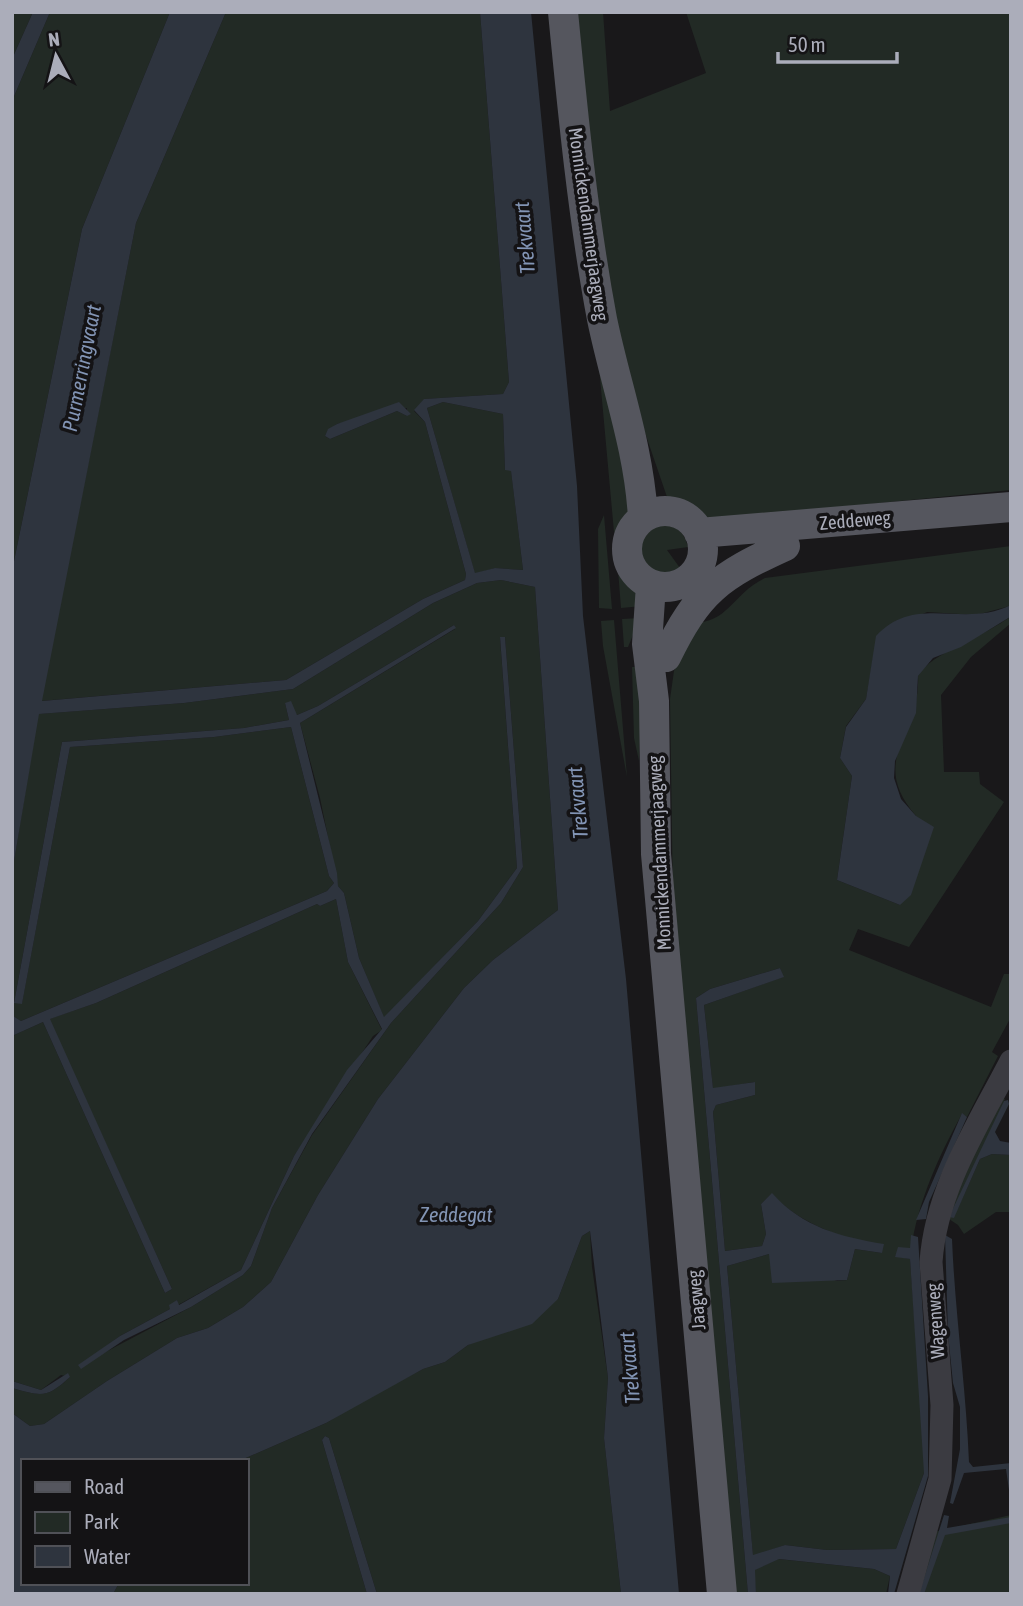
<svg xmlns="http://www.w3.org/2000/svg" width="1023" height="1606" viewBox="0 0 1023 1606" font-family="'Asap Condensed',sans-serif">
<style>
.green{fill:#222a25;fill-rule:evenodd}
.water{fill:#2e343e;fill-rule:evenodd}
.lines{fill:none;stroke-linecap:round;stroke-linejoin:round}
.minor{stroke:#3b3b41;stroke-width:23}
.major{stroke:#55565e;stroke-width:30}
.labels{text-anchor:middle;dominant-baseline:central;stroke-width:7;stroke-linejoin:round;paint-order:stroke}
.street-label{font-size:19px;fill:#abadba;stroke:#141315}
.water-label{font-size:21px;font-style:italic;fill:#8294b4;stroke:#141315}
</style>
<rect width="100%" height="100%" fill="#19181a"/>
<!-- green -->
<path class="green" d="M 12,12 L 33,12 L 12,59 Z
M 50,12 L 170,12 L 82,229 L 12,571 L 12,101 Z
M 226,12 L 480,12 L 509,382 L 503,394 L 425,399 L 414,411 L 425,422 L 466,574 L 465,580 L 423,599 L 286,680 L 41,701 L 136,223 ZM 407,408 L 407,416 L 397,411 L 330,439 L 325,436 L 328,430 L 337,424 Z
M 576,12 L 603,12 L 610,111 L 706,73 L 686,12 L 1011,12 L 1011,490 L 698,521 L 675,507 L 667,497 L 640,418 L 603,263 Z
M 599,367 L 604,367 L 632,516 L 621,531 L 614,532 Z
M 443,402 L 503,414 L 505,470 L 511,470 L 523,570 L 495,568 L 475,574 L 427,408 Z
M 604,515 L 612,609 L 599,608 L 598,529 Z
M 660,525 C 676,525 684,531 688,547 L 667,550 L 680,568 L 667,573 L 653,571 C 632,557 636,532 660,525 Z
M 1011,546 L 1010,606 L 976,615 L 927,612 L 877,636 L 866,699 L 846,726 L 840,758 L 852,776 L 837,880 L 900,905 L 916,816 C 867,759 921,735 918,676 C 930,653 988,635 1011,616 L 1011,623 L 971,657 L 941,695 L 944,772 L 979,772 L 980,784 L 1004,802 L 909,947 L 858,929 L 849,950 L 991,1007 L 1004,974 L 1011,974 L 1011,1017 L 992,1052 L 998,1056 L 967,1117 L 962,1114 C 939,1155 918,1202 911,1249 L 895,1256 L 910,1259 L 924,1449 L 924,1473 L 896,1549 L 827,1550 L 785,1545 L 753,1556 L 727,1266 L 769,1254 L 837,1281 L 847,1280 L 855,1249 L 882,1253 C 843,1235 801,1226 772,1194 L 761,1204 L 766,1234 L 762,1246 L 725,1251 L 713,1112 L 716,1105 L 755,1095 L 754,1082 L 713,1089 L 704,1005 L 783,977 L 780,968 L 710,989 L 696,998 L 748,1594 L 735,1594 L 673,902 L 670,699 L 674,671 L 692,623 C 729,623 732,594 765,578 Z
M 623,569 L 638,589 L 642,606 L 621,608 L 618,570 Z
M 501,580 L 535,587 L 558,910 L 493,960 L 464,988 L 378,1099 L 318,1195 L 271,1282 L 243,1307 L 208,1328 L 177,1338 L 107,1381 L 44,1424 L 30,1426 L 12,1413 L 12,1388 C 42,1396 46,1399 70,1377 L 61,1375 L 41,1390 L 12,1381 L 12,1036 L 43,1022 L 165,1293 L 172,1289 L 49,1019 L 96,1003 L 317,904 L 320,906 L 336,899 L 348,962 L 382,1030 L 373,1036 L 294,1156 L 241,1270 L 178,1305 L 177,1300 L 170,1309 L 120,1336 L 79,1366 L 191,1307 L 243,1275 L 251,1266 L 272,1208 L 312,1135 L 391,1023 L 501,903 L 523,867 L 505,637 L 500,638 L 517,868 L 478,921 L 384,1018 L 359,958 L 344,893 L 338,886 L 320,798 L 300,723 L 455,629 L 454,625 L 318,706 L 297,715 L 285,703 L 289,720 L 244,728 L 62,742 L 14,1003 L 22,1003 L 70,747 L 214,737 L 291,727 L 329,876 L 334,883 L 327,891 L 21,1021 L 14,1017 L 12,1019 L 12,873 L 38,714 L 184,703 L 293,689 L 433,603 L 477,583 Z
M 640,618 L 628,647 L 624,647 L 622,619 Z
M 614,620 L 627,777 L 603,646 L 601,621 Z
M 632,667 L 642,667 L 639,761 L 634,738 Z
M 1002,1098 L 1005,1099 L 954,1217 L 980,1159 L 992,1154 L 1011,1155 L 1011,1212 L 996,1212 L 964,1234 L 958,1225 L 946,1217 L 964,1160 Z
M 590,1231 L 592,1267 L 608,1378 L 604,1438 L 621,1594 L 377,1594 L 329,1438 L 325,1436 L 322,1440 L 367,1594 L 113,1594 L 119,1583 L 247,1583 L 247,1461 L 239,1461 L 326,1423 L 366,1399 L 423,1369 L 445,1362 L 468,1345 L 558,1299 L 582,1236 Z
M 1011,1515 L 1011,1594 L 918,1594 L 934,1532 Z
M 778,1559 L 874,1569 L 890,1576 L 886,1594 L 756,1594 L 754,1570 Z"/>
<!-- water -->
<path class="water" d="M 33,12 L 50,12 L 12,101 L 12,59 Z
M 170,12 L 226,12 L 136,223 L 42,701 L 286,680 L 423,599 L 465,580 L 466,574 L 425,422 L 414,410 L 424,399 L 503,394 L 509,382 L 480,12 L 531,12 L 577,486 L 583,616 L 626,979 L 679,1594 L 621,1594 L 604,1438 L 608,1378 L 590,1231 L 582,1236 L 558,1299 L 532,1324 L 468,1345 L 445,1362 L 423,1369 L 326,1423 L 239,1461 L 23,1461 L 23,1583 L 119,1583 L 113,1594 L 12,1594 L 12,1413 L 30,1426 L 44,1424 L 107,1381 L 177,1338 L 208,1328 L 243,1307 L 271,1282 L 318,1195 L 378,1099 L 464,988 L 493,960 L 558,910 L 535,587 L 501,580 L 477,583 L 433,603 L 293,689 L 184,703 L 39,714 L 12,873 L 12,571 L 82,229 ZM 443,402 L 503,414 L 505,470 L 511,471 L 523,570 L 495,568 L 475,573 L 427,408 Z
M 399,402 L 411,414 L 407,416 L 397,411 L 330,439 L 325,436 L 328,429 L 337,424 Z
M 1011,605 L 1010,617 L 961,647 L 933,658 L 918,676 L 916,713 L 895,761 L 894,778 L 901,799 L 916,816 L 934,827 L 911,895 L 900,905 L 837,880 L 852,776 L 840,758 L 846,727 L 866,699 L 876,636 C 916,593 963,629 1011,605 Z
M 454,625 L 456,628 L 300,723 L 337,873 L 338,886 L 344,893 L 359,958 L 384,1017 L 478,921 L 517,868 L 500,637 L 505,637 L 523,867 L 501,903 L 391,1023 L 312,1134 L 272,1208 L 251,1266 L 243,1275 L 191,1307 L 124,1340 L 81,1369 L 78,1365 L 120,1336 L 170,1309 L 169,1305 L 177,1300 L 179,1305 L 241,1270 L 294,1156 L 347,1070 L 382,1029 L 348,962 L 336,899 L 320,906 L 317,904 L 96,1003 L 50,1019 L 172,1289 L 165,1293 L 43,1022 L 12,1036 L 13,1016 L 21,1021 L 327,891 L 334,883 L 329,876 L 291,727 L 214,737 L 70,747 L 22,1004 L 14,1003 L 62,742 L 244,728 L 289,720 L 285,703 L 291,701 L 297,715 L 318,706 Z
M 780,968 L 784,977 L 704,1005 L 713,1088 L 755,1082 L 755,1095 L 716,1105 L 713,1112 L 725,1251 L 762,1246 L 766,1234 L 761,1204 L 772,1193 C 802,1227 841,1237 884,1244 L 882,1253 L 855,1249 L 847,1280 L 772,1283 L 769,1254 L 727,1266 L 753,1555 L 785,1545 L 827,1550 L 896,1549 L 924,1473 L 910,1259 L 895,1257 L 898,1247 L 910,1248 L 911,1235 L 918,1237 L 928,1396 L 928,1476 L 894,1594 L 888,1594 L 890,1576 L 874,1569 L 779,1559 L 755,1570 L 756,1594 L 748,1594 L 696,998 L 710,989 Z
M 1008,1100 L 1009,1104 L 995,1132 L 1000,1141 L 1011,1143 L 1011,1155 L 992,1154 L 980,1159 L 954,1218 L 949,1217 L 1004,1101 Z
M 962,1113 L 967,1117 L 929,1202 L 926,1219 L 916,1220 Z
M 945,1235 L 952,1239 C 955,1314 966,1387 969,1462 L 973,1467 L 1011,1463 L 1011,1504 L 1006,1469 L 964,1473 L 953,1504 L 950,1503 L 960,1449 L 960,1407 L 953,1383 L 948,1334 Z
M 68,1373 L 70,1377 C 46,1399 42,1396 12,1388 L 12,1381 L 41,1390 Z
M 325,1436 L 329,1438 L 377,1594 L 367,1594 L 322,1440 Z
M 944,1515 L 949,1516 L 947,1528 L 1011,1517 L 1011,1523 L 945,1535 L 924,1594 L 919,1594 Z"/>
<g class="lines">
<!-- minor -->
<path class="minor" d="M 908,1594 L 940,1479 L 942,1405 L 931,1262 C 936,1189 978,1125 1011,1061"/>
<!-- major -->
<path class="major" d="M 563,12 C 573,115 583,218 602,319 C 616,387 639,447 643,518
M627 549a38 38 0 1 1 76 0a38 38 0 1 1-76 0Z
M 699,533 L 1011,507
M 651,585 L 647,644 L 654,701 L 656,854 L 722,1594
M 666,657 C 698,591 719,576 785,546"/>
</g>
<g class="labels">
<!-- street labels -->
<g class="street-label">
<text transform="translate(589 224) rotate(82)">Monnickendammerjaagweg</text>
<text transform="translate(855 520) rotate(-5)">Zeddeweg</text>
<text transform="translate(659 853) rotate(-93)">Monnickendammerjaagweg</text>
<text transform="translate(696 1300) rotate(-95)">Jaagweg</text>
<text transform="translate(935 1321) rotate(-94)">Wagenweg</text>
</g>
<!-- water labels -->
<g class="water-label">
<text transform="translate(524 238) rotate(-95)">Trekvaart</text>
<text transform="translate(81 368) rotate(-79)">Purmerringvaart</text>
<text transform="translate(577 803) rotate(-95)">Trekvaart</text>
<text x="456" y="1214">Zeddegat</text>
<text transform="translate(629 1368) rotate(-95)">Trekvaart</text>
</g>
</g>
<!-- border -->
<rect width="1023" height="1606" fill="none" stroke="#abadba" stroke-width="28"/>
<!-- legend -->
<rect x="21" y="1459" width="228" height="126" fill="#141315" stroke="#505157" stroke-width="2"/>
<rect x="35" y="1482" width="35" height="10" fill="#55565e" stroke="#505157" stroke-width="2"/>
<text x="84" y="1494" font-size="21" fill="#abadba">Road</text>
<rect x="35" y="1512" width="35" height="21" fill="#222a25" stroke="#505157" stroke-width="2"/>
<text x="84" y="1529" font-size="21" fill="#abadba">Park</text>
<rect x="35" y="1546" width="35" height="21" fill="#2e343e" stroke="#505157" stroke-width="2"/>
<text x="84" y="1564" font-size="21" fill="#abadba">Water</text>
<!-- north arrow -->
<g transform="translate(56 56) rotate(353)" stroke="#141315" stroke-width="5" paint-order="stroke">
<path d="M0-5L12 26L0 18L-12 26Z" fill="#abadba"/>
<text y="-10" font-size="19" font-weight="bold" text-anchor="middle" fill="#abadba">N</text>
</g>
<!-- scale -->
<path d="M778 52v10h119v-10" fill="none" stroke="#abadba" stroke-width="3.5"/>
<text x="788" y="52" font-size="21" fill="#abadba" stroke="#141315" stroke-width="5" paint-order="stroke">50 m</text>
</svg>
